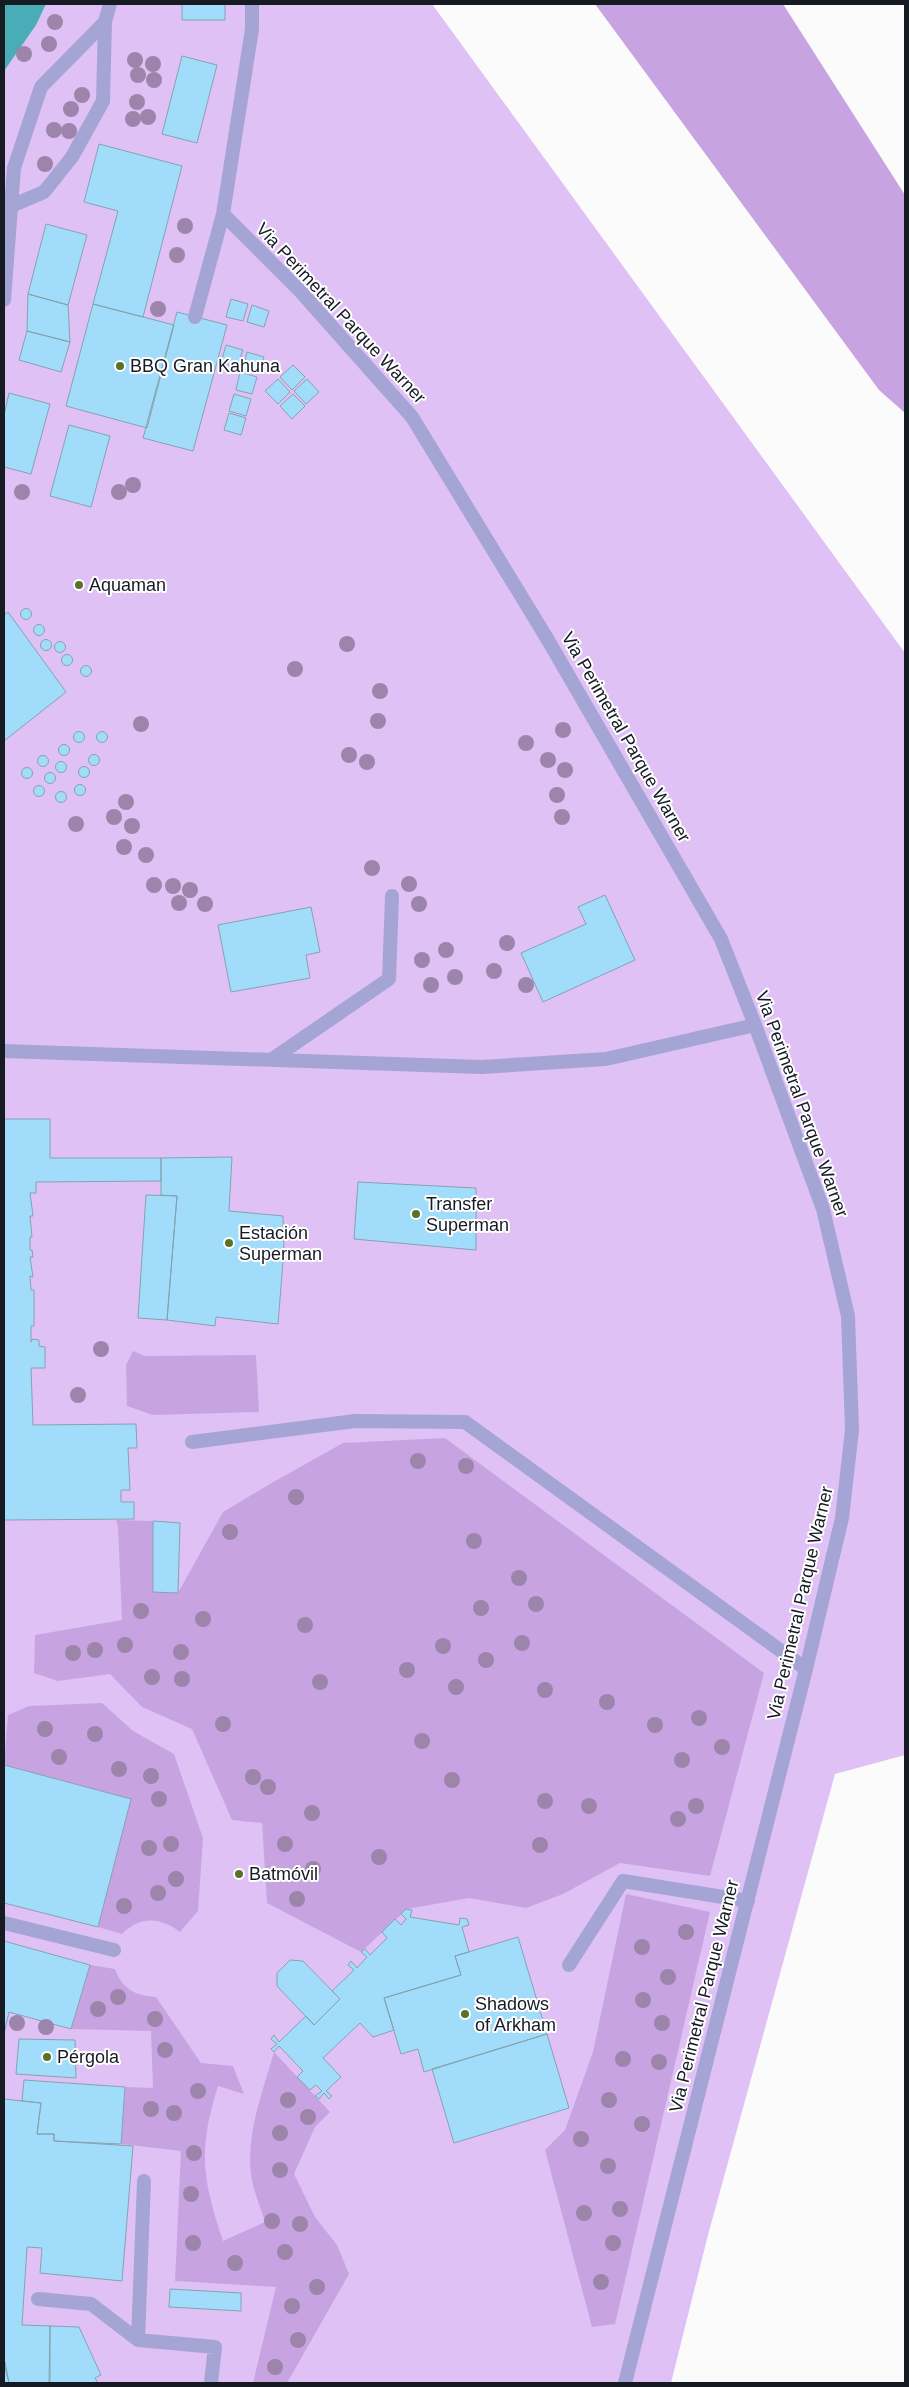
<svg xmlns="http://www.w3.org/2000/svg" width="909" height="2387" viewBox="0 0 909 2387" font-family="Arial,sans-serif">
<style>
.green{fill:#dfc1f6}
.forest{fill:#c7a4e1}
.water{fill:#49acb6}
.building{fill:#a1ddfb;stroke:#86a2b0}
.lines{fill:none;stroke-linecap:round;stroke-linejoin:round}
.service{stroke:#a4a5d5;stroke-width:14}
.pedestrian{stroke:#a4a5d5;stroke-width:14}
.tree{fill:#9c84ab}
.poi-dot{fill:#597225;stroke:#fff;stroke-width:2}
.labels{text-anchor:middle;dominant-baseline:central;stroke-width:4;stroke-linejoin:round;paint-order:stroke}
.street-label{font-size:18px;fill:#151a23;stroke:#fff}
.poi-label{font-size:18px;fill:#151a23;stroke:#fff;text-anchor:start}
</style>
<rect width="100%" height="100%" fill="#fbfbfb"/>
<!-- green -->
<path class="green" d="M 4,4 L 432,4 L 905,653 L 905,1755 L 835,1774 L 708,2235 L 671,2383 L 4,2383 Z"/>
<!-- forest -->
<path class="forest" d="M 595,4 L 783,4 L 905,195 L 905,413 L 879,390 Z
M 133,1351 L 145,1356 L 256,1355 L 259,1412 L 153,1415 L 127,1406 L 126,1365 Z
M 445,1438 L 764,1673 L 710,1876 L 620,1863 L 563,1894 L 526,1908 L 469,1898 L 407,1909 L 361,1952 L 267,1903 L 262,1823 L 232,1820 L 192,1729 L 142,1707 L 110,1674 L 58,1681 L 34,1673 L 35,1635 L 122,1620 L 118,1526 L 116,1520 L 153,1521 L 153,1592 L 178,1593 L 223,1512 L 270,1484 L 343,1443 Z
M 102,1703 L 133,1731 L 174,1754 L 203,1838 L 198,1911 L 180,1932 C 160,1917 140,1916 122,1934 L 98,1927 L 130,1799 L 4,1765 L 8,1715 L 29,1706 Z
M 626,1894 L 710,1912 L 615,2324 L 592,2327 L 545,2150 L 565,2130 L 593,2052 Z
M 90,1965 L 115,1969 C 122,1989 136,1996 156,1997 L 201,2063 L 233,2066 L 244,2094 L 218,2086 C 198,2149 202,2179 223,2241 L 265,2222 C 260,2206 253,2190 251,2174 C 246,2133 263,2091 274,2052 L 330,2112 L 315,2127 L 294,2174 L 315,2217 L 337,2245 L 349,2274 L 287,2383 L 253,2383 L 276,2287 L 175,2281 L 181,2151 L 121,2144 L 125,2087 L 153,2088 L 151,2031 L 71,2029 Z"/>
<!-- water -->
<path class="water" d="M 4,4 L 46,4 L 36,25 L 4,71 Z"/>
<!-- building -->
<path class="building" d="M 182,4 L 225,4 L 225,20 L 182,20 Z
M 182,56 L 217,65 L 197,143 L 162,134 Z
M 99,144 L 182,166 L 143,317 L 93,304 L 118,211 L 84,202 Z
M 46,224 L 87,235 L 68,305 L 28,294 Z
M 28,294 L 68,305 L 70,342 L 27,331 Z
M 231,299 L 248,304 L 243,321 L 226,317 Z
M 93,304 L 174,325 L 147,428 L 66,406 Z
M 252,305 L 269,311 L 264,327 L 247,322 Z
M 177,312 L 227,325 L 193,451 L 143,438 Z
M 27,331 L 70,342 L 61,372 L 19,360 Z
M 226,345 L 243,350 L 237,367 L 221,363 Z
M 247,352 L 264,357 L 259,374 L 243,369 Z
M 293,365 L 305,377 L 292,390 L 280,377 Z
M 240,372 L 257,377 L 252,394 L 236,390 Z
M 278,379 L 290,392 L 278,404 L 265,391 Z
M 307,379 L 319,392 L 306,404 L 294,391 Z
M 9,393 L 50,404 L 31,474 L 4,467 L 4,415 Z
M 234,394 L 251,399 L 246,416 L 229,411 Z
M 293,394 L 305,406 L 292,419 L 280,406 Z
M 229,413 L 246,418 L 241,435 L 224,430 Z
M 69,425 L 110,436 L 91,507 L 50,496 Z
M20.5 614a5.5 5.5 0 1 1 11 0a5.5 5.5 0 1 1-11 0Z
M 8,612 L 66,692 L 4,741 L 4,615 Z
M33.5 630a5.5 5.5 0 1 1 11 0a5.5 5.5 0 1 1-11 0Z
M40.5 645a5.5 5.5 0 1 1 11 0a5.5 5.5 0 1 1-11 0Z
M54.5 647a5.5 5.5 0 1 1 11 0a5.5 5.5 0 1 1-11 0Z
M61.5 660a5.5 5.5 0 1 1 11 0a5.5 5.5 0 1 1-11 0Z
M80.5 671a5.5 5.5 0 1 1 11 0a5.5 5.5 0 1 1-11 0Z
M73.5 737a5.5 5.5 0 1 1 11 0a5.5 5.5 0 1 1-11 0Z
M96.5 737a5.5 5.5 0 1 1 11 0a5.5 5.5 0 1 1-11 0Z
M58.5 750a5.5 5.5 0 1 1 11 0a5.5 5.5 0 1 1-11 0Z
M88.5 760a5.5 5.5 0 1 1 11 0a5.5 5.5 0 1 1-11 0Z
M37.5 761a5.5 5.5 0 1 1 11 0a5.5 5.5 0 1 1-11 0Z
M55.5 767a5.5 5.5 0 1 1 11 0a5.5 5.5 0 1 1-11 0Z
M78.5 772a5.5 5.5 0 1 1 11 0a5.5 5.5 0 1 1-11 0Z
M21.5 773a5.5 5.5 0 1 1 11 0a5.5 5.5 0 1 1-11 0Z
M44.5 778a5.5 5.5 0 1 1 11 0a5.5 5.5 0 1 1-11 0Z
M74.5 790a5.5 5.5 0 1 1 11 0a5.5 5.5 0 1 1-11 0Z
M33.5 791a5.5 5.5 0 1 1 11 0a5.5 5.5 0 1 1-11 0Z
M55.5 797a5.5 5.5 0 1 1 11 0a5.5 5.5 0 1 1-11 0Z
M 605,895 L 635,960 L 543,1002 L 521,953 L 586,924 L 578,907 Z
M 311,907 L 320,952 L 306,955 L 310,978 L 231,992 L 218,925 Z
M 4,1119 L 50,1119 L 50,1158 L 161,1158 L 161,1181 L 36,1182 L 36,1193 L 30,1193 L 33,1216 L 30,1216 L 32,1237 L 30,1237 L 30,1250 L 32,1250 L 33,1257 L 30,1257 L 33,1277 L 30,1276 L 31,1290 L 34,1290 L 34,1326 L 31,1326 L 31,1342 L 33,1339 L 39,1340 L 39,1346 L 45,1347 L 45,1368 L 31,1368 L 33,1425 L 136,1424 L 137,1448 L 128,1448 L 130,1490 L 121,1490 L 121,1502 L 134,1502 L 134,1519 L 4,1520 Z
M 232,1157 L 229,1211 L 283,1216 L 284,1249 L 278,1324 L 216,1317 L 215,1326 L 167,1320 L 177,1196 L 161,1195 L 161,1158 Z
M 358,1182 L 476,1188 L 476,1250 L 354,1239 Z
M 146,1195 L 177,1196 L 167,1320 L 138,1318 Z
M 153,1521 L 180,1523 L 178,1593 L 153,1592 Z
M 4,1765 L 131,1799 L 98,1927 L 4,1903 Z
M 406,1909 L 412,1910 L 410,1917 L 459,1925 L 460,1918 L 467,1919 L 469,1925 L 462,1927 L 469,1952 L 455,1956 L 461,1975 L 384,1998 L 394,2030 L 373,2037 L 360,2023 L 323,2058 L 341,2077 L 326,2091 L 332,2096 L 329,2099 L 324,2093 L 319,2099 L 315,2096 L 322,2091 L 316,2085 L 310,2090 L 297,2077 L 303,2071 L 279,2046 L 274,2052 L 271,2049 L 277,2044 L 271,2039 L 274,2035 L 279,2042 L 306,2016 L 314,2025 L 340,1999 L 332,1991 L 354,1970 L 348,1965 L 351,1961 L 357,1968 L 367,1957 L 361,1952 L 365,1949 L 370,1955 L 387,1938 L 382,1932 L 395,1919 L 401,1925 L 406,1919 L 401,1914 Z
M 518,1937 L 547,2034 L 424,2072 L 418,2049 L 401,2054 L 384,1998 L 461,1975 L 455,1956 Z
M 4,1941 L 90,1965 L 71,2029 L 9,2012 L 4,2034 Z
M 290,1960 L 303,1961 L 340,1999 L 314,2025 L 277,1986 L 277,1973 Z
M 547,2034 L 569,2108 L 454,2143 L 432,2069 Z
M 19,2039 L 75,2040 L 76,2078 L 16,2074 Z
M 24,2080 L 125,2087 L 121,2144 L 54,2141 L 54,2134 L 37,2134 L 41,2103 L 22,2101 Z
M 4,2099 L 41,2103 L 37,2134 L 54,2134 L 54,2141 L 133,2146 L 122,2281 L 40,2273 L 42,2248 L 27,2247 L 22,2325 L 50,2326 L 50,2383 L 7,2383 L 9,2383 L 4,2363 Z
M 170,2289 L 241,2293 L 241,2311 L 169,2307 Z
M 50,2326 L 79,2327 L 101,2375 L 95,2378 L 98,2383 L 49,2383 Z
M 5,2362 L 9,2383 L 4,2383 Z"/>
<g class="lines">
<!-- service -->
<path class="service" d="M 252,4 L 252,29 L 223,214 L 301,292 L 412,417 L 548,640 L 721,939 L 755,1025 L 823,1209 L 848,1316 L 852,1430 L 842,1518 L 806,1669 L 625,2383
M 195,317 L 223,214
M 4,1051 L 482,1067 L 606,1059 L 755,1025
M 271,1060 L 389,979 L 392,896
M 192,1442 L 355,1421 L 465,1422 L 806,1669
M 569,1965 L 623,1881 L 748,1901
M 38,2299 L 91,2304 L 138,2340 L 215,2347 L 211,2383
M 138,2340 L 144,2181"/>
<!-- pedestrian -->
<path class="pedestrian" d="M 11,206 L 44,192 L 72,157 L 103,101 L 105,22
M 4,300 L 14,168 L 41,87 L 105,22 L 110,4
M 4,1923 L 114,1950"/>
</g>
<!-- trees -->
<g class="tree">
<circle cx="55" cy="22" r="8"/>
<circle cx="49" cy="44" r="8"/>
<circle cx="24" cy="54" r="8"/>
<circle cx="135" cy="60" r="8"/>
<circle cx="153" cy="64" r="8"/>
<circle cx="138" cy="75" r="8"/>
<circle cx="154" cy="80" r="8"/>
<circle cx="82" cy="95" r="8"/>
<circle cx="137" cy="102" r="8"/>
<circle cx="71" cy="109" r="8"/>
<circle cx="148" cy="117" r="8"/>
<circle cx="133" cy="119" r="8"/>
<circle cx="54" cy="130" r="8"/>
<circle cx="69" cy="131" r="8"/>
<circle cx="45" cy="164" r="8"/>
<circle cx="185" cy="226" r="8"/>
<circle cx="177" cy="255" r="8"/>
<circle cx="158" cy="309" r="8"/>
<circle cx="133" cy="485" r="8"/>
<circle cx="22" cy="492" r="8"/>
<circle cx="119" cy="492" r="8"/>
<circle cx="347" cy="644" r="8"/>
<circle cx="295" cy="669" r="8"/>
<circle cx="380" cy="691" r="8"/>
<circle cx="378" cy="721" r="8"/>
<circle cx="141" cy="724" r="8"/>
<circle cx="563" cy="730" r="8"/>
<circle cx="526" cy="743" r="8"/>
<circle cx="349" cy="755" r="8"/>
<circle cx="548" cy="760" r="8"/>
<circle cx="367" cy="762" r="8"/>
<circle cx="565" cy="770" r="8"/>
<circle cx="557" cy="795" r="8"/>
<circle cx="126" cy="802" r="8"/>
<circle cx="114" cy="817" r="8"/>
<circle cx="562" cy="817" r="8"/>
<circle cx="76" cy="824" r="8"/>
<circle cx="132" cy="826" r="8"/>
<circle cx="124" cy="847" r="8"/>
<circle cx="146" cy="855" r="8"/>
<circle cx="372" cy="868" r="8"/>
<circle cx="409" cy="884" r="8"/>
<circle cx="154" cy="885" r="8"/>
<circle cx="173" cy="886" r="8"/>
<circle cx="190" cy="890" r="8"/>
<circle cx="179" cy="903" r="8"/>
<circle cx="205" cy="904" r="8"/>
<circle cx="419" cy="904" r="8"/>
<circle cx="507" cy="943" r="8"/>
<circle cx="446" cy="950" r="8"/>
<circle cx="422" cy="960" r="8"/>
<circle cx="494" cy="971" r="8"/>
<circle cx="455" cy="977" r="8"/>
<circle cx="431" cy="985" r="8"/>
<circle cx="526" cy="985" r="8"/>
<circle cx="101" cy="1349" r="8"/>
<circle cx="78" cy="1395" r="8"/>
<circle cx="418" cy="1461" r="8"/>
<circle cx="466" cy="1466" r="8"/>
<circle cx="296" cy="1497" r="8"/>
<circle cx="230" cy="1532" r="8"/>
<circle cx="474" cy="1541" r="8"/>
<circle cx="519" cy="1578" r="8"/>
<circle cx="536" cy="1604" r="8"/>
<circle cx="481" cy="1608" r="8"/>
<circle cx="141" cy="1611" r="8"/>
<circle cx="203" cy="1619" r="8"/>
<circle cx="305" cy="1625" r="8"/>
<circle cx="522" cy="1643" r="8"/>
<circle cx="125" cy="1645" r="8"/>
<circle cx="443" cy="1646" r="8"/>
<circle cx="95" cy="1650" r="8"/>
<circle cx="181" cy="1652" r="8"/>
<circle cx="73" cy="1653" r="8"/>
<circle cx="486" cy="1660" r="8"/>
<circle cx="407" cy="1670" r="8"/>
<circle cx="152" cy="1677" r="8"/>
<circle cx="182" cy="1679" r="8"/>
<circle cx="320" cy="1682" r="8"/>
<circle cx="456" cy="1687" r="8"/>
<circle cx="545" cy="1690" r="8"/>
<circle cx="607" cy="1702" r="8"/>
<circle cx="699" cy="1718" r="8"/>
<circle cx="223" cy="1724" r="8"/>
<circle cx="655" cy="1725" r="8"/>
<circle cx="45" cy="1729" r="8"/>
<circle cx="95" cy="1734" r="8"/>
<circle cx="422" cy="1741" r="8"/>
<circle cx="722" cy="1747" r="8"/>
<circle cx="59" cy="1757" r="8"/>
<circle cx="682" cy="1760" r="8"/>
<circle cx="119" cy="1769" r="8"/>
<circle cx="151" cy="1776" r="8"/>
<circle cx="253" cy="1777" r="8"/>
<circle cx="452" cy="1780" r="8"/>
<circle cx="268" cy="1787" r="8"/>
<circle cx="159" cy="1799" r="8"/>
<circle cx="545" cy="1801" r="8"/>
<circle cx="589" cy="1806" r="8"/>
<circle cx="696" cy="1806" r="8"/>
<circle cx="312" cy="1813" r="8"/>
<circle cx="678" cy="1819" r="8"/>
<circle cx="171" cy="1844" r="8"/>
<circle cx="285" cy="1844" r="8"/>
<circle cx="540" cy="1845" r="8"/>
<circle cx="149" cy="1848" r="8"/>
<circle cx="379" cy="1857" r="8"/>
<circle cx="313" cy="1869" r="8"/>
<circle cx="176" cy="1879" r="8"/>
<circle cx="158" cy="1893" r="8"/>
<circle cx="297" cy="1899" r="8"/>
<circle cx="124" cy="1906" r="8"/>
<circle cx="686" cy="1932" r="8"/>
<circle cx="642" cy="1947" r="8"/>
<circle cx="668" cy="1977" r="8"/>
<circle cx="118" cy="1997" r="8"/>
<circle cx="643" cy="2000" r="8"/>
<circle cx="98" cy="2009" r="8"/>
<circle cx="155" cy="2019" r="8"/>
<circle cx="17" cy="2023" r="8"/>
<circle cx="662" cy="2023" r="8"/>
<circle cx="46" cy="2027" r="8"/>
<circle cx="165" cy="2050" r="8"/>
<circle cx="623" cy="2059" r="8"/>
<circle cx="659" cy="2062" r="8"/>
<circle cx="198" cy="2091" r="8"/>
<circle cx="288" cy="2100" r="8"/>
<circle cx="609" cy="2100" r="8"/>
<circle cx="151" cy="2109" r="8"/>
<circle cx="174" cy="2113" r="8"/>
<circle cx="308" cy="2117" r="8"/>
<circle cx="642" cy="2124" r="8"/>
<circle cx="280" cy="2133" r="8"/>
<circle cx="581" cy="2139" r="8"/>
<circle cx="194" cy="2153" r="8"/>
<circle cx="608" cy="2166" r="8"/>
<circle cx="280" cy="2170" r="8"/>
<circle cx="191" cy="2194" r="8"/>
<circle cx="620" cy="2209" r="8"/>
<circle cx="584" cy="2213" r="8"/>
<circle cx="272" cy="2221" r="8"/>
<circle cx="300" cy="2224" r="8"/>
<circle cx="193" cy="2243" r="8"/>
<circle cx="613" cy="2243" r="8"/>
<circle cx="285" cy="2252" r="8"/>
<circle cx="235" cy="2263" r="8"/>
<circle cx="601" cy="2282" r="8"/>
<circle cx="317" cy="2287" r="8"/>
<circle cx="292" cy="2306" r="8"/>
<circle cx="298" cy="2340" r="8"/>
<circle cx="275" cy="2367" r="8"/>
</g>
<!-- markers -->
<g class="poi-dot">
<circle cx="120" cy="366" r="5"/>
<circle cx="79" cy="585" r="5"/>
<circle cx="416" cy="1214" r="5"/>
<circle cx="229" cy="1243" r="5"/>
<circle cx="239" cy="1874" r="5"/>
<circle cx="465" cy="2014" r="5"/>
<circle cx="47" cy="2057" r="5"/>
</g>
<g class="labels">
<!-- street labels -->
<g class="street-label">
<text transform="translate(341 313) rotate(47)">Via Perimetral Parque Warner</text>
<text transform="translate(626 737) rotate(60)">Via Perimetral Parque Warner</text>
<text transform="translate(802 1104) rotate(70)">Via Perimetral Parque Warner</text>
<text transform="translate(800 1603) rotate(-77)">Via Perimetral Parque Warner</text>
<text transform="translate(704 1996) rotate(-76)">Via Perimetral Parque Warner</text>
</g>
<!-- poi labels -->
<g class="poi-label">
<text x="130" y="366">BBQ Gran Kahuna</text>
<text x="89" y="585">Aquaman</text>
<text x="426" y="1204">Transfer<tspan x="426" dy="21">Superman</tspan></text>
<text x="239" y="1233">Estación<tspan x="239" dy="21">Superman</tspan></text>
<text x="249" y="1874">Batmóvil</text>
<text x="475" y="2004">Shadows<tspan x="475" dy="21">of Arkham</tspan></text>
<text x="57" y="2057">Pérgola</text>
</g>
</g>
<!-- border -->
<rect width="909" height="2387" fill="none" stroke="#151a23" stroke-width="10"/>
</svg>
